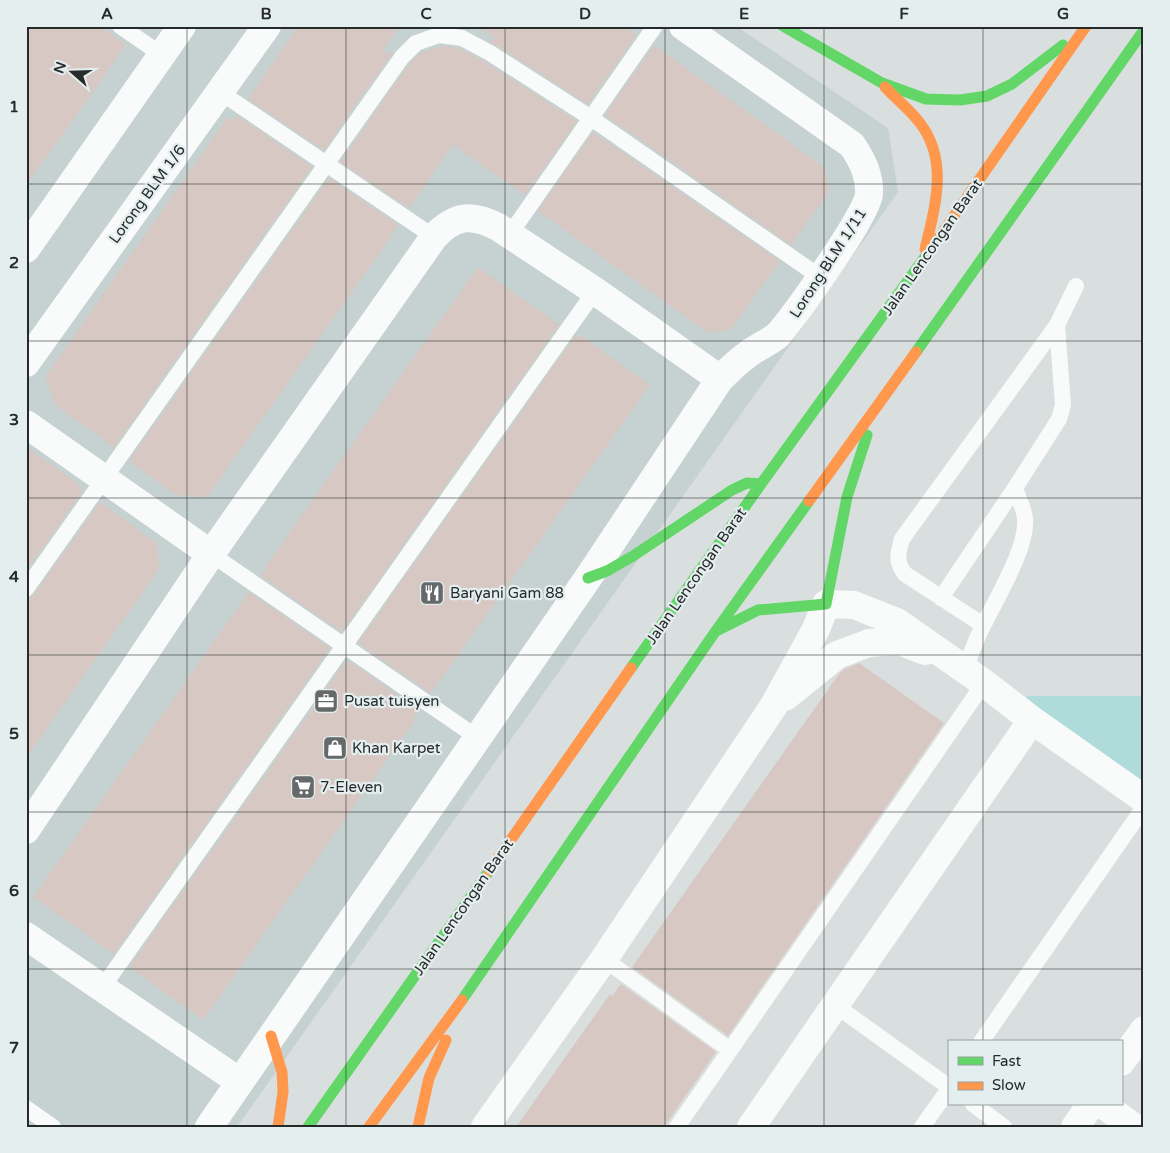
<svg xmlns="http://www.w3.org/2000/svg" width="1170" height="1153" viewBox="0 0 1170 1153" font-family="'Varela Round',sans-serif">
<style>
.built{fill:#c6d2d1}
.green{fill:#afdbda}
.building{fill:#d7c8c3}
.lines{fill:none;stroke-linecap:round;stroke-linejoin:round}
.lane{stroke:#f9fafa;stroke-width:16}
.street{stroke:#f9fafa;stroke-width:28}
.fast{stroke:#63d668;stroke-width:11}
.slow{stroke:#ff974d;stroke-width:11}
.grid{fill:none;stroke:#262a2a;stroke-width:1;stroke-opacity:0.55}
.labels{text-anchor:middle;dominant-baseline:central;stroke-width:4.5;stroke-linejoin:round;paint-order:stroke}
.street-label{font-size:15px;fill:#262a2a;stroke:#e4eeee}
.poi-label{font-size:15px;fill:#262a2a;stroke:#e4eeee;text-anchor:start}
.neatline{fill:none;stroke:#262a2a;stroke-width:2}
.grid-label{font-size:16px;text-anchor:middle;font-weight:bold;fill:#262a2a}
</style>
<rect width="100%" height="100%" fill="#d9dfde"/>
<!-- built -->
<path class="built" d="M 26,26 L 736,26 L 888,128 L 898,192 L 237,1127 L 26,1127 Z"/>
<!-- green -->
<path class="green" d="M 1028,696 L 1144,696 L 1144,787 L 1018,701 Z"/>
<!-- building -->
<path class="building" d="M 26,26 L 100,26 L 126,45 L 26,186 Z
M 298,26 L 400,26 L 382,53 L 393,52 L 324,150 L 248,99 Z
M 477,26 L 623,26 L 636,35 L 588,104 L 488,40 L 496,39 Z
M 654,45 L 825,168 L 829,192 L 791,245 L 605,115 Z
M 444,46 L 459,48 L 485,62 L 577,121 L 525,195 L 453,145 L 409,208 L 340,162 L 410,63 L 421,52 Z
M 237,115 L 312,167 L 114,447 L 56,406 L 45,377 L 228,117 L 233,121 Z
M 593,132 L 780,261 L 731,329 L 708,333 L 538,211 Z
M 329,178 L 398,225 L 390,236 L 391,237 L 207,497 L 176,495 L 129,461 Z
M 478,267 L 559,325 L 342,632 L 261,576 L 267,568 L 265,567 Z
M 580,335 L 650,385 L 431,693 L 358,643 L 575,336 L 578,338 Z
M 26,447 L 80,485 L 78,487 L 83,491 L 26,571 Z
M 100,502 L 157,543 L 159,569 L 26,758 L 26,599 L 34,595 Z
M 249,592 L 330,648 L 114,954 L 33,897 Z
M 347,660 L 419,710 L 413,718 L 415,720 L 203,1020 L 132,969 L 133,968 L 130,966 Z
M 859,663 L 944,723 L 728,1036 L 632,967 L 839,674 L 845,669 Z
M 621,984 L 716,1052 L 664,1127 L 516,1127 L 610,994 L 612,996 Z"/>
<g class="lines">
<!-- lane -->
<path class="lane" d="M 120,26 L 162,55
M 220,92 L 434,237
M 510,234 L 655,26
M 211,554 L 478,738
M 26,589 L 402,57 L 416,43 L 439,35 L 462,38 L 490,53 L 591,118 L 820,277
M 941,598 L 1015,488
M 983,625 L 905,574 C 895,561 898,554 902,539 L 1057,325
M 965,670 C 971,654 976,638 984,624 C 997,597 1028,547 1025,518 C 1024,508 1018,498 1015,488 L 1059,419 L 1063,405 L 1057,325 L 1076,286
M 604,959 L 730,1050
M 102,988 L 595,291
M 835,1005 L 949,1087
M 981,1042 L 1144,807
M 973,1104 L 1004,1127
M 26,1108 L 53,1127
M 677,1127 L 984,683
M 922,1127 L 949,1089"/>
<!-- street -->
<path class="street" d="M 26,249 L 182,26
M 26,363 L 267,26
M 26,424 L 211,554
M 785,697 L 837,655 L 869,643 L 899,641 L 925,651
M 26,830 L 211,554 L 434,237 C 455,215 471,213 498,227 L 595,291 L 720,379
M 26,936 L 240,1082
M 1121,1062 L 1144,1030
M 1102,1104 L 1134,1127
M 209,1127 L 588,578 L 720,379 C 729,370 737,362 747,355 C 757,347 768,343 778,335 C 795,315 868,214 869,194 C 870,175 862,160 852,145 L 683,26
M 485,1127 L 604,959 L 773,707 L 816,629 L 826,604 L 854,605 L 897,622 L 984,683 L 1032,720 L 1144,799
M 751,1127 L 1032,720
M 1075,1127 L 1091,1104"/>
<!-- fast -->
<path class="fast" d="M 783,26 L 882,83
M 882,83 L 926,99 L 960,100 L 987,96 L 1012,84 L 1063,45
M 916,352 L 1144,30
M 588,578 L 607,571 L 633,556 L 732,490 L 747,483 L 761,484
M 718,630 L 758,610 L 826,604 L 847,497 L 867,435
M 631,668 L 761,484 L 938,239
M 462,1000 L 715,632 L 809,501
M 308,1127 L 489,871"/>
<!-- slow -->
<path class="slow" d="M 885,87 C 896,99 910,110 920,123 C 949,161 935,207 925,249
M 938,239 L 1086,26
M 809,501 L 916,352
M 489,871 L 631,668
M 271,1036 L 282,1072 L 283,1092 L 278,1127
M 369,1127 L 462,1000
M 418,1127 L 429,1078 L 446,1040"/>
</g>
<!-- grid -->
<path class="grid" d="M 187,26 L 187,1127M 346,26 L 346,1127M 505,26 L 505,1127M 665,26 L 665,1127M 824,26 L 824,1127M 983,26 L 983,1042M 26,184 L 1144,184M 26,341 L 1144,341M 26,498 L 1144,498M 26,655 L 1144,655M 26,812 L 1144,812M 26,969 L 1144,969M 983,1104 L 983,1127"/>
<!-- icons -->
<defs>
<symbol id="restaurant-square" viewBox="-11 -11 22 22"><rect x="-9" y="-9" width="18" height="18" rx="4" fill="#656969" stroke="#e4eeee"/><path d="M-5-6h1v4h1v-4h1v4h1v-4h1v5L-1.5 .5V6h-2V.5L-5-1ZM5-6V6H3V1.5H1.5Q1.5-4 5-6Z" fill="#fff"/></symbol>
<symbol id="office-square" viewBox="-11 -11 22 22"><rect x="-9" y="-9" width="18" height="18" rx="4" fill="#656969" stroke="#e4eeee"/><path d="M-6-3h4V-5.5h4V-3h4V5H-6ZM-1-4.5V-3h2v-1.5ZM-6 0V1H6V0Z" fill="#fff"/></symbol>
<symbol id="shop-square" viewBox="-11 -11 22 22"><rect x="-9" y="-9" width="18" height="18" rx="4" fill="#656969" stroke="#e4eeee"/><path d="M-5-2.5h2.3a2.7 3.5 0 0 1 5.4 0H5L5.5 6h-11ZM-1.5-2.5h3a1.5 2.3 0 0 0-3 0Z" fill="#fff"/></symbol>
<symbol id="supermarket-square" viewBox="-11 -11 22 22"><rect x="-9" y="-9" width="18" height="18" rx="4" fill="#656969" stroke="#e4eeee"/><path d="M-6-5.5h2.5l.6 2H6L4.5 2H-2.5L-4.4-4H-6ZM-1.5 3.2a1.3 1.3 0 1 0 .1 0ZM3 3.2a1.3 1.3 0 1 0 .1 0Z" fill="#fff"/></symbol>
</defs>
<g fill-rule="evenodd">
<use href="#restaurant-square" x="418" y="579" width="28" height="28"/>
<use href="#office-square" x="312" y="687" width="28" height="28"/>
<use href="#shop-square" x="321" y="734" width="28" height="28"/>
<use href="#supermarket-square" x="289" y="773" width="28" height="28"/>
</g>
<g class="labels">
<!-- street labels -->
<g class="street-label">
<text transform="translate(147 194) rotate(-54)">Lorong BLM 1/6</text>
<text transform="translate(932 247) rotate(-55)">Jalan Lencongan Barat</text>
<text transform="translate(828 263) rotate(-57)">Lorong BLM 1/11</text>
<text transform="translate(696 576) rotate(-55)">Jalan Lencongan Barat</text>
<text transform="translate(463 907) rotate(-55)">Jalan Lencongan Barat</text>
</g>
<!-- poi labels -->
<g class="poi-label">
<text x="450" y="593">Baryani Gam 88</text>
<text x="344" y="701">Pusat tuisyen</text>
<text x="352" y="748">Khan Karpet</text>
<text x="320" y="787">7-Eleven</text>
</g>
</g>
<!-- border -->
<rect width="1170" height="1153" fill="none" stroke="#e4eeee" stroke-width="55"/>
<!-- legend -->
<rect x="948" y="1040" width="175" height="65" fill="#e4eeee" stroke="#98a0a0"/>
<rect x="958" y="1057" width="25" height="8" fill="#63d668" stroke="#98a0a0"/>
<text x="992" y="1066" font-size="15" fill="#262a2a">Fast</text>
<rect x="958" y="1082" width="25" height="8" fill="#ff974d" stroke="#98a0a0"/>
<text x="992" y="1090" font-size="15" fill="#262a2a">Slow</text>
<!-- north arrow -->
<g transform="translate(72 72) rotate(290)" stroke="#e4eeee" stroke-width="4" paint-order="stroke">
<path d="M0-4L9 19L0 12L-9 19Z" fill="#262a2a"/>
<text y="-8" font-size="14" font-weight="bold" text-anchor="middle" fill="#262a2a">N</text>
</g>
<rect x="28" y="28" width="1114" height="1098" class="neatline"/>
<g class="grid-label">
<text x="107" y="19">A</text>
<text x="266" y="19">B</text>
<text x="426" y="19">C</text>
<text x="585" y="19">D</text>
<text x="744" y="19">E</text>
<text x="904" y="19">F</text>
<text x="1063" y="19">G</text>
<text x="14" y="112">1</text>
<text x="14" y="268">2</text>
<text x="14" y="425">3</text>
<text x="14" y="582">4</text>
<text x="14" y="739">5</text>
<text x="14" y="896">6</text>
<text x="14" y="1053">7</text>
</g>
</svg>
